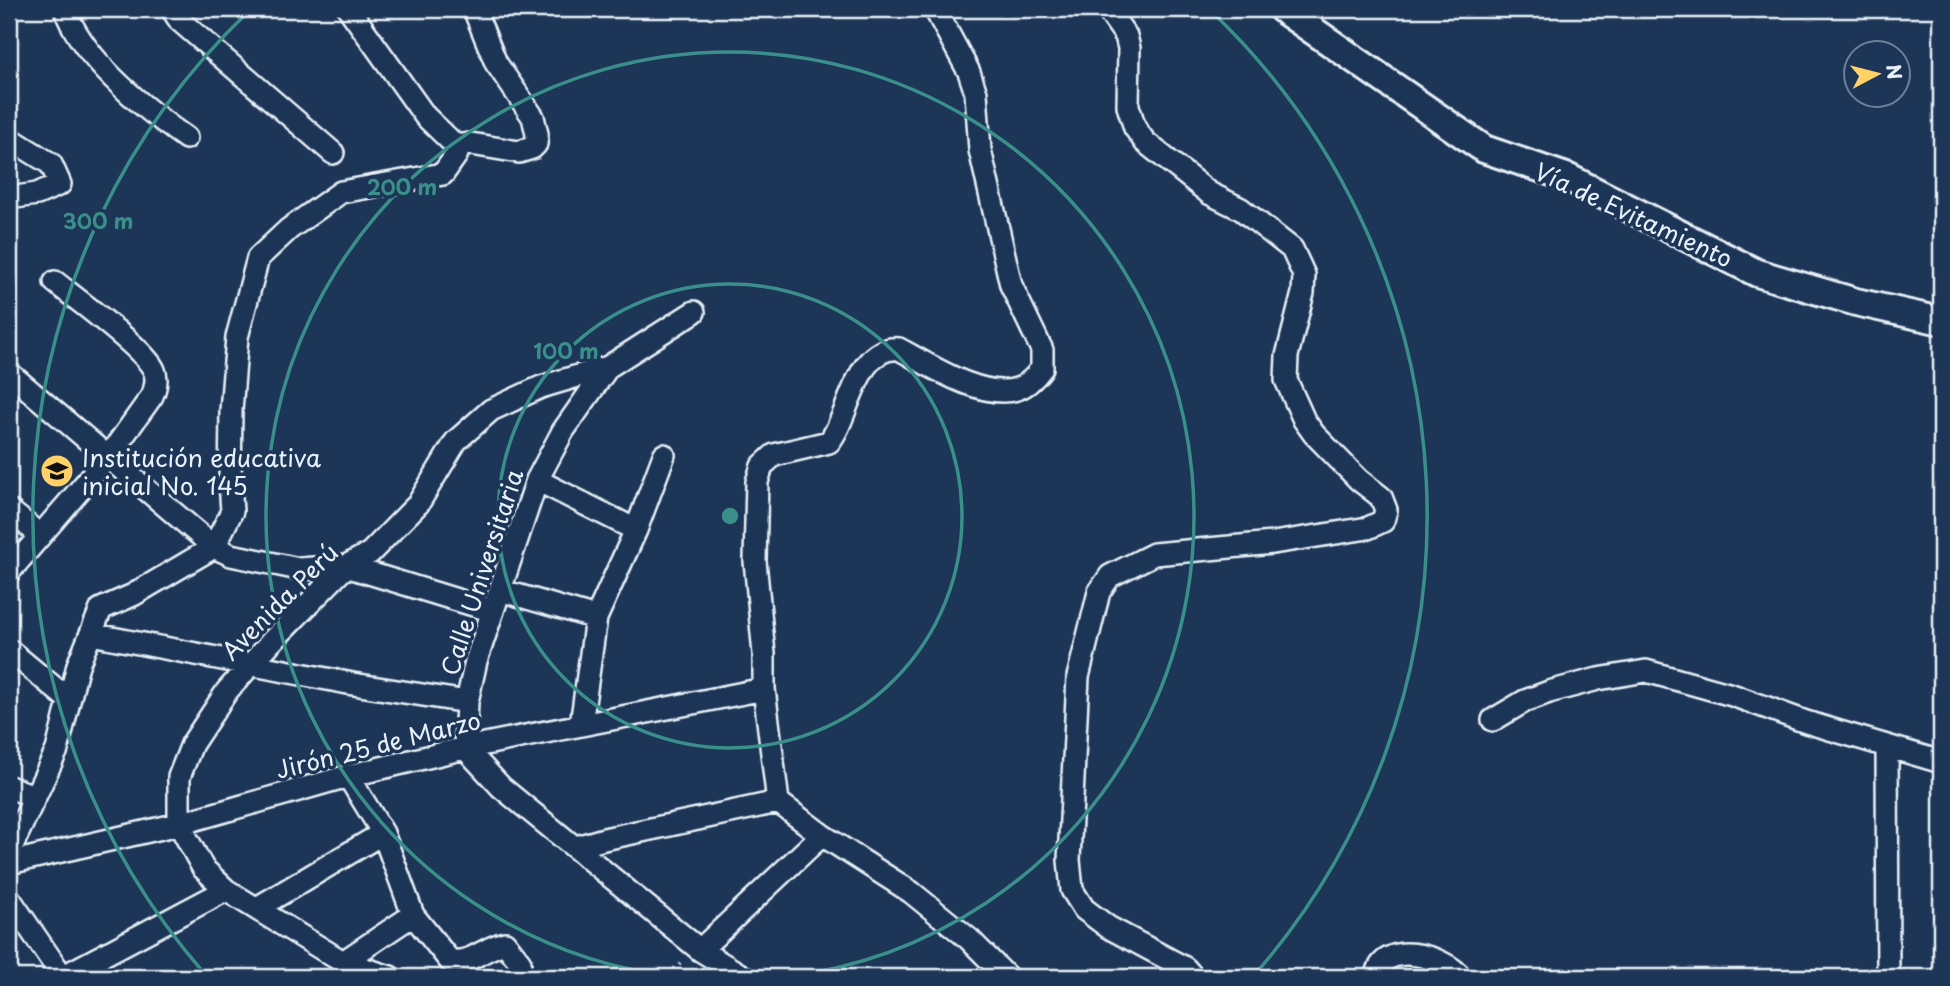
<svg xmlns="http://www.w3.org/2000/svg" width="1950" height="986" viewBox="0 0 1950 986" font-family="'Playpen Sans',sans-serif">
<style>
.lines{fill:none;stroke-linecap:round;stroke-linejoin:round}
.minor-casing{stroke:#e8f1f8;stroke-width:26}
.major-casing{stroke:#e8f1f8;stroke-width:32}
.path{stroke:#e8f1f8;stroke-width:2.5;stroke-dasharray:2 5;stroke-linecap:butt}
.minor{stroke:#1d3557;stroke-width:21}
.major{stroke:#1d3557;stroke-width:26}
.ring{fill:none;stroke:#3a8f8a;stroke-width:3.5}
.labels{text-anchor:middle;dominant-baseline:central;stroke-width:7;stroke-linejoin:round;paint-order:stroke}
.street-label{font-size:24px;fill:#e8f1f8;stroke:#1d3557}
.poi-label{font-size:24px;fill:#e8f1f8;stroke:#1d3557;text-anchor:start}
.centre{fill:#3a8f8a;stroke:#1d3557;stroke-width:3.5}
.ring-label{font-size:21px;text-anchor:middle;font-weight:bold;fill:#3a8f8a;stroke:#1d3557;stroke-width:7;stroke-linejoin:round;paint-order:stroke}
</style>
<rect width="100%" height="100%" fill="#1d3557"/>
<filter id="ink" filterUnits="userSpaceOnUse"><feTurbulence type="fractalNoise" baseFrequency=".0143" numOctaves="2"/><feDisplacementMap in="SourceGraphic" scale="14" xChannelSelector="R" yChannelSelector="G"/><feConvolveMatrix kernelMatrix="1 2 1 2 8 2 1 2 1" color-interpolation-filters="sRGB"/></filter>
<g filter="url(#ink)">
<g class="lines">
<defs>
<path id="minor" d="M 65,9 C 83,60 142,107 186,138
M 172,9 L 180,21 L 333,153
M 349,9 L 425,116 L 456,146
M 935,9 L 969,72 L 976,93 L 980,150 L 1011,285 L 1042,350 L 1042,368 C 1036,376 1027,386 1017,389 C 982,400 930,365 899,349 C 855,345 850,417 829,442 L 774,455 L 762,466 L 757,482 L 755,561 L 764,654 L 764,689 L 778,802 L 822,835 L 911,892 L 969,939 L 1007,977
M 1107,9 L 1126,36 L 1129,48 L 1128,106 L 1135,128 L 1145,142 L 1209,193 L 1241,209 L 1292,249 L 1304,275 L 1303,293 L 1287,356 L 1286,380 L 1304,420 L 1314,434 L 1359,480 L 1381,497 L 1386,510 L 1383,521 L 1368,528 L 1273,543 L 1154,554 L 1110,576 L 1099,592 L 1078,677 L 1069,860 L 1072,890 L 1084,909 L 1108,927 L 1185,968 L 1193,977
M 9,138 L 51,164 L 60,184 L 37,194 L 9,198
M 456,146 L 471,144 L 519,152 L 532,148 L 536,144 L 537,134 L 533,117 L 496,63 L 474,9
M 608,367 L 563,431 L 537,480 L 476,661 L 467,702 L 465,748 L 501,787 L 700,950 L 744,977
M 9,373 L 214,547 L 231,555 L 299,569 L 346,566 L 493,611
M 537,480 L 636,530
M 9,510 L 40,535
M 9,572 L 109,456 L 152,396 C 156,387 158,379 154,370 C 145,349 76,299 55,282
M 500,590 L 596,618
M 91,634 L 353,684 L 467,702
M 9,650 L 69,700
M 1493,720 L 1525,701 L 1549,692 L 1598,679 L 1646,671 L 1732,695 L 1806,722 L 1941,762
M 581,725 L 596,618 L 636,530 L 664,455
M 1887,747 L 1888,977
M 348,776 L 383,833 L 413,915 L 450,961 C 472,964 483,948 505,943 L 520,962
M 9,787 L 34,796
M 576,847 L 604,839 L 778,802
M 9,852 L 57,750 L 78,665 L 101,609 L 133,595 L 214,547 L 232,511 L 230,483 L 231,411 L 237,337 L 258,258 L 289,229 L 341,192 L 443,174 L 457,154 L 456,146
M 9,863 L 179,824 L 348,776 L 465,748 L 764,689
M 9,898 L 63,977
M 257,908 L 383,833
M 700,950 L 822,835
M 343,962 L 413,915
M 62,977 L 226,890
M 390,977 L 343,962 L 226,890 L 203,868 L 179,824 L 179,777 L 192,744 L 227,691 L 271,642 L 346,566 L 370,553 L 418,504 L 456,441 L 491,410 L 541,387 L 608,367 L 694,312
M 1377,977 C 1381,939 1444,955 1461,977"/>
<path id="major" d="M 1282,9 L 1484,149 L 1569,178 L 1757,273 L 1856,302 L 1941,321"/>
</defs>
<!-- minor casing -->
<use href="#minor" class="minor-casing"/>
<!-- major casing -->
<use href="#major" class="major-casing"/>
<!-- path -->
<path class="path" d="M 662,977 L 684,961"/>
<!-- minor -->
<use href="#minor" class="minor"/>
<!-- major -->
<use href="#major" class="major"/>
</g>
</g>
<!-- distance rings -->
<g class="ring">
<circle cx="730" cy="516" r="232"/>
<path d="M677 977A464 464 0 1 1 783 977"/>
<path d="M204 973A697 697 0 0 1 250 10M1210 10A697 697 0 0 1 1256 973"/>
</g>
<!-- icons -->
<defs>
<symbol id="school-disc" viewBox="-11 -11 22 22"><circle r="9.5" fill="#ffd166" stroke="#1d3557"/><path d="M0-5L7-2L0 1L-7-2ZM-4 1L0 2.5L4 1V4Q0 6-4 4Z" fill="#111"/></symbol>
</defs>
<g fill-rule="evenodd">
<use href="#school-disc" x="38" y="452" width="38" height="38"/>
</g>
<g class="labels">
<!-- street labels -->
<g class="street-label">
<text transform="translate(1634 214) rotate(25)">Vía de Evitamiento</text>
<text transform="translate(481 572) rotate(-72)">Calle Universitaria</text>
<text transform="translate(279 601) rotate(-45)">Avenida Perú</text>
<text transform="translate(378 744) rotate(-14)">Jirón 25 de Marzo</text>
</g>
<!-- poi labels -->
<g class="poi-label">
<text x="82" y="457">Institución educativa<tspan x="82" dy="28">inicial No. 145</tspan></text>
</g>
</g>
<circle cx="730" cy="516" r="10" class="centre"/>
<g class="ring-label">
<text x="402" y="195">200 m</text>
<text x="98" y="229">300 m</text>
<text x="566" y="359">100 m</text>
</g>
<!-- margin -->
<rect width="1950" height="986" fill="none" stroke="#1d3557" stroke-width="35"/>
<rect x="18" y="18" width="1915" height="951" fill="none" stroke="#e8f1f8" stroke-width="2.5" filter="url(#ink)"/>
<!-- north arrow -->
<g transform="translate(1877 74) rotate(83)"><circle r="33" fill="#1d3557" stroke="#6e8097" stroke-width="2"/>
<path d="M0-5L12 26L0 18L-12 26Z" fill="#ffd166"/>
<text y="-10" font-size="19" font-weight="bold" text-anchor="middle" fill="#e8f1f8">N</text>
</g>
</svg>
